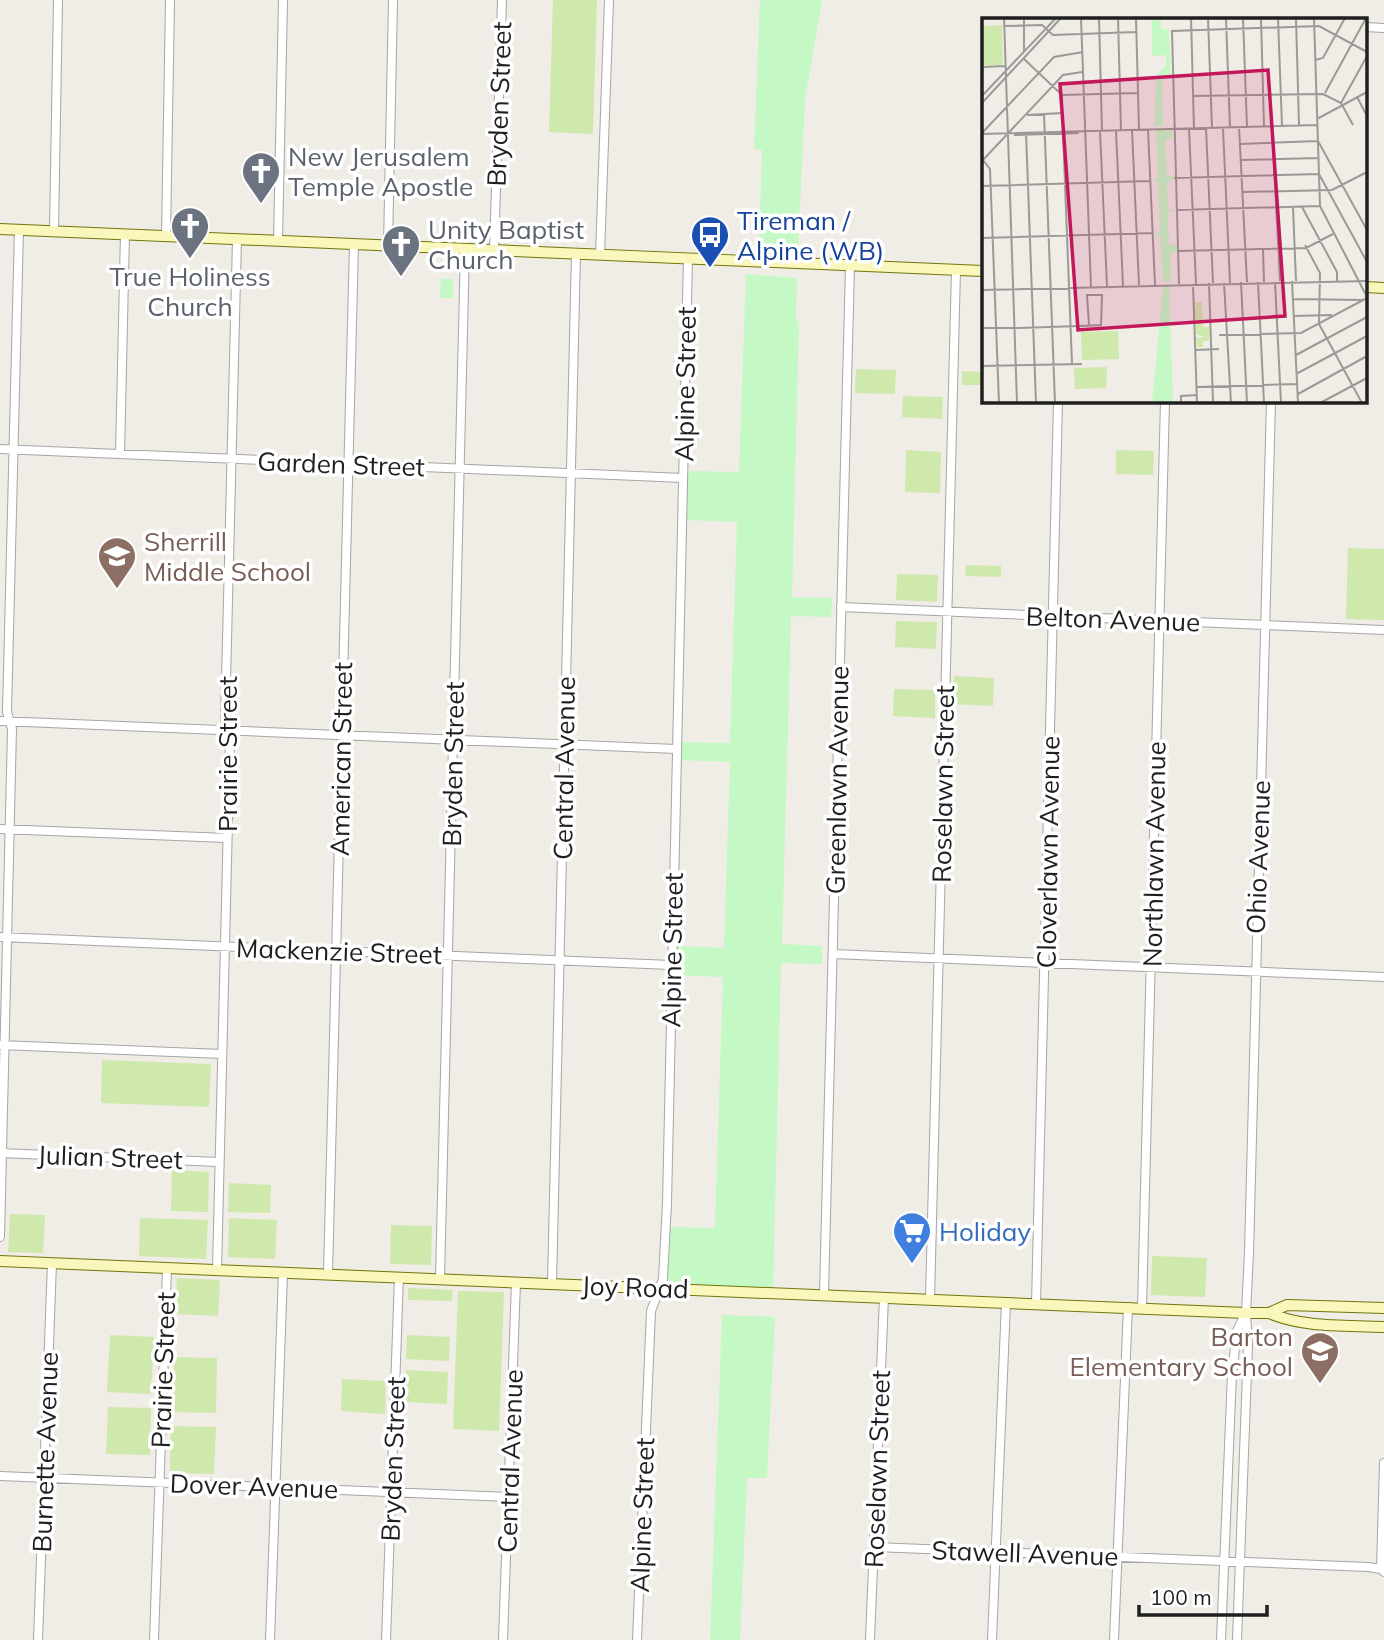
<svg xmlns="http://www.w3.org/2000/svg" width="1384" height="1640" viewBox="0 0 1384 1640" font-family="Mulish,sans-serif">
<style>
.grass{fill:#cfe9ad}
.park{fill:#c4f9c5}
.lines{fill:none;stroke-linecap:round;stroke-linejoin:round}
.street-casing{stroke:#a6a6a6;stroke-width:10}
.secondary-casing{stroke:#727607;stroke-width:12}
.street{stroke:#fff;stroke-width:8}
.secondary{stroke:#f9f7bb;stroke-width:10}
.labels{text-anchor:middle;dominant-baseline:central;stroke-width:7;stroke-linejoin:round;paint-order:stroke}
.street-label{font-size:26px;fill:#1f1f1f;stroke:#fff}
.worship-label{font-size:26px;fill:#5b616d;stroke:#fff;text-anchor:start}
.transit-label{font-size:26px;fill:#164399;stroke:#fff;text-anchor:start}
.education-label{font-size:26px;fill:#785e54;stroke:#fff;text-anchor:start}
.shop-label{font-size:26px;fill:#366cbe;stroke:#fff;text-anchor:start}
.inset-road{fill:none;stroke:#9c9a96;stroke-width:2}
.view{fill:#c2185b;fill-opacity:0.15;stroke:#c2185b;stroke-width:3.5}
.inset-edge{fill:none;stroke:#1f1f1f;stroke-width:3.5}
</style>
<rect width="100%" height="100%" fill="#f0ece6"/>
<!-- grass -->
<path class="grass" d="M 553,0 L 597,0 L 593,134 L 549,132 Z
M 856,369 L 896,370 L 895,394 L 855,393 Z
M 962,371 L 983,372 L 983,385 L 962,385 Z
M 903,396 L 943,397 L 942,419 L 902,417 Z
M 906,450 L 941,452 L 940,493 L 905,492 Z
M 1116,450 L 1154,451 L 1153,475 L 1116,474 Z
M 1348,548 L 1384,549 L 1384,620 L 1346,619 Z
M 966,565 L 1001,566 L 1001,577 L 965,576 Z
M 897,574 L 938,575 L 937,602 L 896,600 Z
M 896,621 L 937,622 L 936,649 L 895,647 Z
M 954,676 L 994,678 L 993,706 L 952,704 Z
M 894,689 L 935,690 L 935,718 L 893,716 Z
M 102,1060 L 211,1064 L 209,1107 L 101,1103 Z
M 172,1170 L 209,1172 L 208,1212 L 171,1211 Z
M 229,1183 L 271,1185 L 270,1213 L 228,1212 Z
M 10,1214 L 45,1215 L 43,1253 L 8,1252 Z
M 140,1218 L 208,1220 L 206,1259 L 139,1256 Z
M 229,1218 L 277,1220 L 275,1259 L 228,1257 Z
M 391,1225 L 432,1226 L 431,1265 L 390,1264 Z
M 1152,1256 L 1207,1258 L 1205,1297 L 1151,1295 Z
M 177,1278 L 220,1280 L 218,1316 L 175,1314 Z
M 408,1288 L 453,1290 L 452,1301 L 408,1300 Z
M 458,1291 L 504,1292 L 499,1431 L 453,1429 Z
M 110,1335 L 154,1337 L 151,1394 L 107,1392 Z
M 407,1335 L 450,1337 L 449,1361 L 406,1359 Z
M 174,1357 L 217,1358 L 216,1413 L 173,1412 Z
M 406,1370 L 448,1372 L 447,1404 L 405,1402 Z
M 342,1379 L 386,1381 L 385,1414 L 341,1411 Z
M 108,1407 L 151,1408 L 150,1455 L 106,1454 Z
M 171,1426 L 216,1427 L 214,1474 L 170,1473 Z"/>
<!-- park -->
<path class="park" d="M 760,0 L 822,0 L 805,99 L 798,250 L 759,247 L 762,150 L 754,149 Z
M 746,274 L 797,278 L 796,317 L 799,325 L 792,597 L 832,598 L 831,617 L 791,616 L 782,944 L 822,946 L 822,964 L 781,963 L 773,1292 L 663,1288 L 664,1227 L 715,1228 L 723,977 L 676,975 L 676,946 L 724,948 L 730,762 L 681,760 L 681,742 L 730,743 L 737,522 L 686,520 L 688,471 L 739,472 Z
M 441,279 L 453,279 L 453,298 L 440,298 Z
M 722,1315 L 775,1317 L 767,1478 L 747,1478 L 740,1640 L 710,1640 Z"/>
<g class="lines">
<defs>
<path id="street" d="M 1365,27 L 1384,28
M 54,231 L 58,0
M 166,236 L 170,0
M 278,241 L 283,0
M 388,246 L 393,0
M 494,250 L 502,0
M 600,255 L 609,0
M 0,449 L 683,478
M 120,454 L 125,234
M 841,607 L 1384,630
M 0,721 L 676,749
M 0,829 L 227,838
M 0,937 L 671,965
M 833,954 L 1384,977
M 0,1045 L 222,1054
M 0,1153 L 219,1162
M 0,1237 L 12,729 L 7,712 L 19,229
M 217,1270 L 230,740 L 225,721 L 237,239
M 328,1274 L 354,244
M 440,1279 L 465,248
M 552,1283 L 576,253
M 824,1294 L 850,265
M 930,1299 L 956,270
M 1036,1304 L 1058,401
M 1142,1308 L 1165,401
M 0,1476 L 509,1497
M 874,1547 L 1368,1567 L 1381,1569 L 1384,1572
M 1381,1569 L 1384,1463
M 38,1640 L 52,1263
M 154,1640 L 167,1268
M 270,1640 L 283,1273
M 386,1640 L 399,1277
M 503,1640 L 516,1282
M 637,1640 L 651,1311 L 663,1279 L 667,1203 L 688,258
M 870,1640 L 884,1297
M 992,1640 L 1006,1302
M 1114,1640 L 1128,1307
M 1221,1640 L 1232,1374 L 1237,1331 L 1244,1316
M 1237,1640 L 1248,1346 L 1246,1313 L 1249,1253 L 1271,401"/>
<path id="secondary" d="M 0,229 L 983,271
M 1365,287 L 1384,288
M 0,1261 L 1246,1313 L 1269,1313 L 1287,1305 L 1384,1308
M 1269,1313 C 1304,1328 1346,1325 1384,1327"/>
</defs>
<!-- street casing -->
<use href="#street" class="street-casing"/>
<!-- secondary casing -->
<use href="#secondary" class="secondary-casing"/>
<!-- street -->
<use href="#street" class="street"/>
<!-- secondary -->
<use href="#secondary" class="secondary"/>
</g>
<!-- icons -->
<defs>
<symbol id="church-pin" viewBox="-11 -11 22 30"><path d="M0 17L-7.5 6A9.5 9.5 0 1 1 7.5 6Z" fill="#6b7280" stroke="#fff"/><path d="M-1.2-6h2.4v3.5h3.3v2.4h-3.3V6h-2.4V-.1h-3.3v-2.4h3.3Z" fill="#fff"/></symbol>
<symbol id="bus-pin" viewBox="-11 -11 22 30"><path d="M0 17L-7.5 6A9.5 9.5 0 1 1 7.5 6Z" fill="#1a4fb4" stroke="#fff"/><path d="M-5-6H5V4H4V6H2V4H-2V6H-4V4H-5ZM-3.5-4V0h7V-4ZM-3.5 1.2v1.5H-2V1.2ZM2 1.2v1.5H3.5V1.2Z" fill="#fff"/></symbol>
<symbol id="school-pin" viewBox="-11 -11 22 30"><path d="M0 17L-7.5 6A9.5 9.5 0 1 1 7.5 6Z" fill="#8d6e63" stroke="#fff"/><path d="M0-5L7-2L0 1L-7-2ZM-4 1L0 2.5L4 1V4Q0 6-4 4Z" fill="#fff"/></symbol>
<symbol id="supermarket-pin" viewBox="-11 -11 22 30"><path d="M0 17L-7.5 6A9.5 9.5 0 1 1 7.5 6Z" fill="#3f7fe0" stroke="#fff"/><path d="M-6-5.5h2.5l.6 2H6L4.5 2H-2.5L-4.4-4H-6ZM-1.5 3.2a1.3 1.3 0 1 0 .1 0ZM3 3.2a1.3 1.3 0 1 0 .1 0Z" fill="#fff"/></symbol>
</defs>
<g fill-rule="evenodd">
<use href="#church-pin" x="239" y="149" width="44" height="60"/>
<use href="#church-pin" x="168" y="204" width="44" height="60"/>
<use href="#bus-pin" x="688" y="213" width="44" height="60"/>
<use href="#church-pin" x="379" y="222" width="44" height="60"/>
<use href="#school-pin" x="95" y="534" width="44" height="60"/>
<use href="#supermarket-pin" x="890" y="1209" width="44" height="60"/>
<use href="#school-pin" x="1298" y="1329" width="44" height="60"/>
</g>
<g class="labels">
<!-- street labels -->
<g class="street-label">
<text transform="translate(499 104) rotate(-88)">Bryden Street</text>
<text transform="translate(685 384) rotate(-89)">Alpine Street</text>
<text transform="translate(341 464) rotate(2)">Garden Street</text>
<text transform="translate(1113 619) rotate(2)">Belton Avenue</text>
<text transform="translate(227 754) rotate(-90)">Prairie Street</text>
<text transform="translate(341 759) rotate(-89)">American Street</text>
<text transform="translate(453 764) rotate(-89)">Bryden Street</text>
<text transform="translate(564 768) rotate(-89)">Central Avenue</text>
<text transform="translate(837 780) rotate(-89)">Greenlawn Avenue</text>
<text transform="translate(943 784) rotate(-89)">Roselawn Street</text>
<text transform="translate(1048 852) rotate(-89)">Cloverlawn Avenue</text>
<text transform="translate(1154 854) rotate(-89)">Northlawn Avenue</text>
<text transform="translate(1258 857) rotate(-88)">Ohio Avenue</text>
<text transform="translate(672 950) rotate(-89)">Alpine Street</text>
<text transform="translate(339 951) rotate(2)">Mackenzie Street</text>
<text transform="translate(110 1157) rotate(2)">Julian Street</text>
<text transform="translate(635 1287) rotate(2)">Joy Road</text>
<text transform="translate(163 1370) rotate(-88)">Prairie Street</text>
<text transform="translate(45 1452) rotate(-88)">Burnette Avenue</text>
<text transform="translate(393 1459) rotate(-88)">Bryden Street</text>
<text transform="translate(510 1461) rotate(-88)">Central Avenue</text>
<text transform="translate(877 1469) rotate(-88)">Roselawn Street</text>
<text transform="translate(254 1486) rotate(2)">Dover Avenue</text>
<text transform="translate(642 1515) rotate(-88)">Alpine Street</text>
<text transform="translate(1025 1553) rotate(2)">Stawell Avenue</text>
</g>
<!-- worship labels -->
<g class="worship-label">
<text x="288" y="156">New Jerusalem<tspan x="288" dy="30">Temple Apostle</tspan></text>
<text x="428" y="229">Unity Baptist<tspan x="428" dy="30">Church</tspan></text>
<text x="190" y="276" text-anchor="middle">True Holiness<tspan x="190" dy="30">Church</tspan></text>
</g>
<!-- transit labels -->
<g class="transit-label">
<text x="737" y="220">Tireman /<tspan x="737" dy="30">Alpine (WB)</tspan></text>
</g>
<!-- education labels -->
<g class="education-label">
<text x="144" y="541">Sherrill<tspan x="144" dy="30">Middle School</tspan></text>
<text x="1293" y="1336" text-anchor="end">Barton<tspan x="1293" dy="30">Elementary School</tspan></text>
</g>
<!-- shop labels -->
<g class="shop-label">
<text x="939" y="1231">Holiday</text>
</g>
</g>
<!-- overview -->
<g transform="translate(982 18)">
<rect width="385" height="385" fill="#f0ece6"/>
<path d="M 20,7 L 21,47 L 0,47 L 0,8 ZM 213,284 L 220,284 L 221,309 L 227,309 L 227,323 L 221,323 L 221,329 L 215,329 L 214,320 L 222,319 L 214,316 ZM 136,313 L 137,341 L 100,342 L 99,314 ZM 125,349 L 124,370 L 93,371 L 92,350 Z" fill="#cfe9ad"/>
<path d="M 170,0 L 179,0 L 179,11 L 187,11 L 189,56 L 180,57 L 181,108 L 173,108 L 173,84 L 175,57 L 184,47 L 184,37 L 170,38 ZM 190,111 L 191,120 L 183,121 L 185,158 L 192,158 L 192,163 L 185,163 L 186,191 L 193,193 L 186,194 L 187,227 L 195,227 L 195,234 L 188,235 L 189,264 L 181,264 L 178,217 L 172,217 L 178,213 L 176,165 L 170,162 L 176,161 L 174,112 ZM 187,268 L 191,385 L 170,385 L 181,269 Z" fill="#c4f9c5"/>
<path class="inset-road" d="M 22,0 L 35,385M 42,0 L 42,33M 99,0 L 109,269M 117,0 L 120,113M 136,0 L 139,113M 154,0 L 157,112M 209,0 L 212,111M 226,0 L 230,110M 244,0 L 248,110M 261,0 L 265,109M 279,0 L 282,109M 296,0 L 300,108M 314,0 L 317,107M 332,0 L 338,188 L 385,279M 22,8 L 60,7 L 71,17 L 154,14M 42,41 L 80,77 L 156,75M 333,42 L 341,40 L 363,0M 0,49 L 23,48M 343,75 L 384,0M 0,78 L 74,0M 211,78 L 341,76 L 359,85 L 371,107M 375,79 L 385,98M 0,85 L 79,0M 359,85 L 385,38M 62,96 L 73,385M 45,97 L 80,95 L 80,77M 335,101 L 385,74M 290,108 L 298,263M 257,109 L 265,264M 224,110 L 231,265M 241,110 L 248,265M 207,111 L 214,266M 150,112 L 157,267M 166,112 L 173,267M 118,113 L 125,268M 134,113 L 141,268M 44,114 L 54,385M 81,114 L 90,346M 0,115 L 72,39 L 101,34M 0,116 L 335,107M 32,117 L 97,115M 258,126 L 336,123 L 385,212M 1,142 L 8,151 L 17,385M 259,142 L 336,140M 0,143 L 81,57 L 100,54M 192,160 L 337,156 L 385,244M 0,168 L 168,163M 260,174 L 350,172 L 385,154M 311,189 L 314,263M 320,189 L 355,254 L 355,263M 194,192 L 338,188M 0,220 L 171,215M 323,227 L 338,255 L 337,306 L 380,385M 281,231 L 282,264M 196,233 L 324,230 L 351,216M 310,263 L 316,385M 259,264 L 265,385M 276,264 L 282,385M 293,264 L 299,385M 227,265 L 231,385M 242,265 L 249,385M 197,266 L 190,13 L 337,8 L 385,34M 211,266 L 215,385M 0,272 L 385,263M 311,281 L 381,282M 312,298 L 350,297M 0,310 L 36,310 L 98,308 L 119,307 L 120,277 L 105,277 L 107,307M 237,317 L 319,315 L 385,280M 213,332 L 237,331M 314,337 L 385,299M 0,348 L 100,346M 314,356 L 385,318M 215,369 L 315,366M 316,376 L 385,338M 199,385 L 199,378 L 215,377M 338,385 L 385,360"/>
<path class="view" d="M 286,52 L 303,298 L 96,312 L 78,66 Z"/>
<rect width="385" height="385" class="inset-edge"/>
</g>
<!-- scale -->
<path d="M1139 1605v10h128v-10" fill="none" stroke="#1f1f1f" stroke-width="3.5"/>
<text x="1150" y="1605" font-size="21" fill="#1f1f1f" stroke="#ffffff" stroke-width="5" paint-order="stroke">100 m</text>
</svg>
